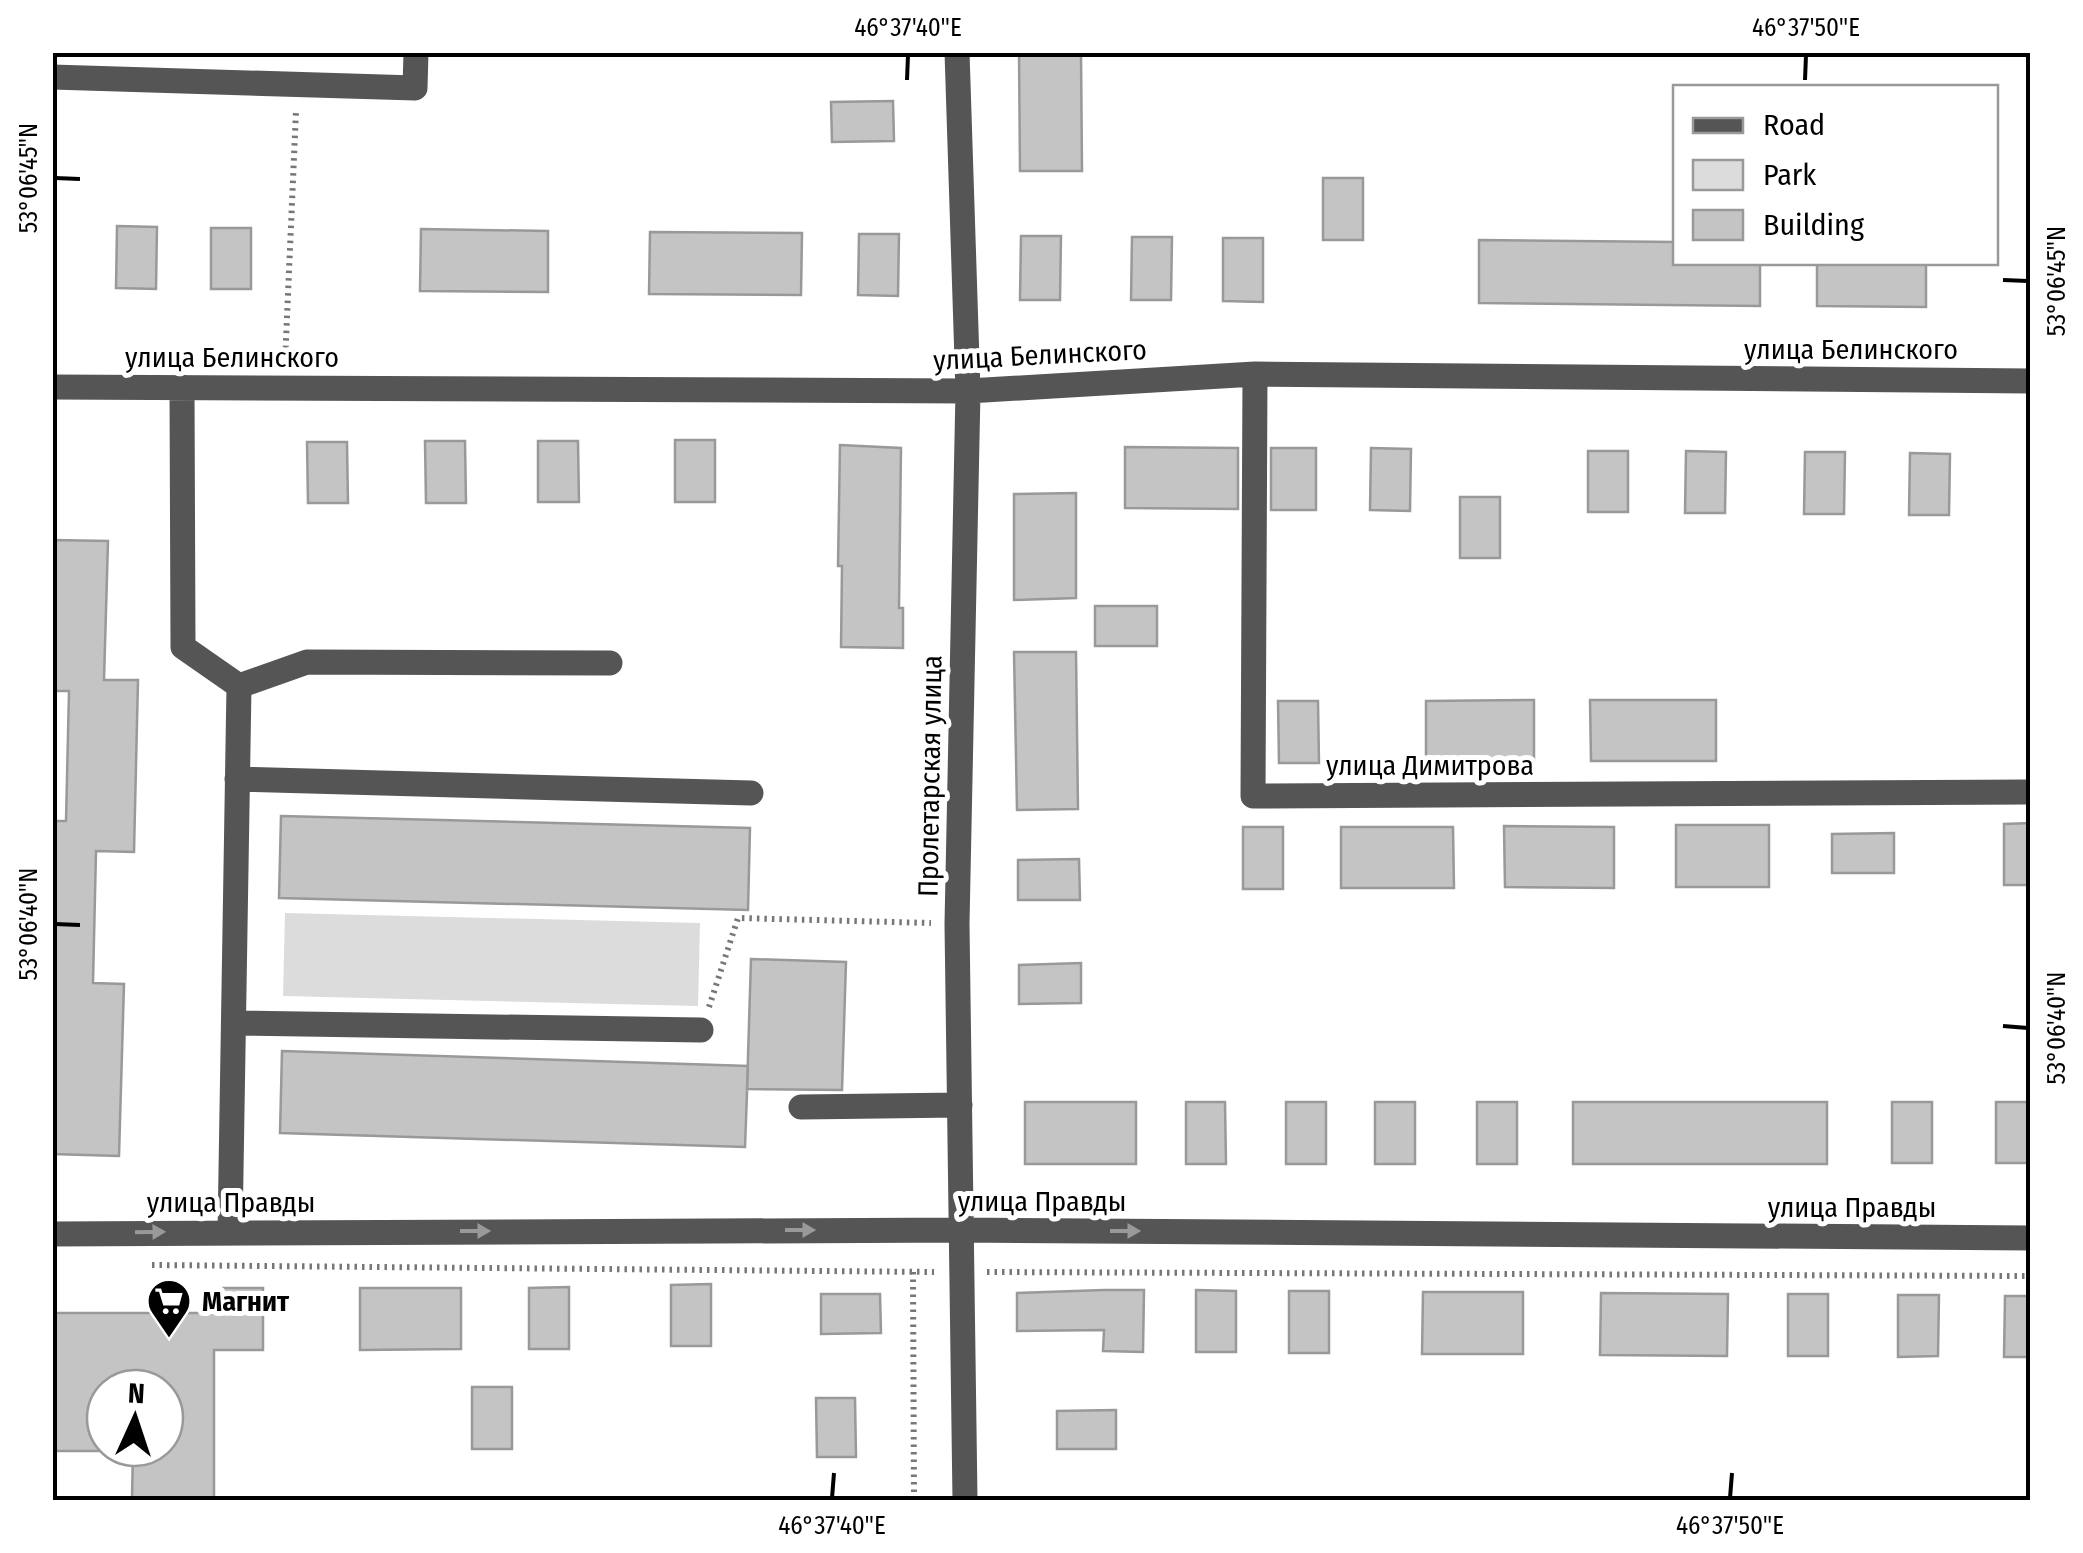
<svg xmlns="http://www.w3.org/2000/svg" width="2083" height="1553" viewBox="0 0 2083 1553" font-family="'Fira Sans Condensed',sans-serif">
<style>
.green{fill:#dcdcdc}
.building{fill:#c4c4c4;stroke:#999;stroke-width:2.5}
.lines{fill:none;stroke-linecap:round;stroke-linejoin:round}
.path{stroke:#777;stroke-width:6;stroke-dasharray:2.5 5;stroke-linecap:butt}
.minor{stroke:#555;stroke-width:25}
.oneway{fill:#999}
.ticks{fill:none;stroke:#000;stroke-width:4}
.labels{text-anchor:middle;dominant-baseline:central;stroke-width:10;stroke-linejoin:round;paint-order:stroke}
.street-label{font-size:28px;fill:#000;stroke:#fff}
.poi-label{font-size:28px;font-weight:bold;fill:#000;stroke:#fff;text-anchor:start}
.neatline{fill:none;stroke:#000;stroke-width:4}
.ticks-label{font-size:25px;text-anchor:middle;fill:#000}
</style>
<rect width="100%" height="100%" fill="#fff"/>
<!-- green -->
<path class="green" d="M 285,913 L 700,923 L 698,1006 L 283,996 Z"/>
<!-- building -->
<path class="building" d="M 1019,52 L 1081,52 L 1082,171 L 1020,171 Z
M 893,101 L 894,141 L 832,142 L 831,102 Z
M 1323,178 L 1363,178 L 1363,240 L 1323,240 Z
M 117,226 L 157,227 L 156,289 L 116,288 Z
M 211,228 L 251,228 L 251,289 L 211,289 Z
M 421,229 L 548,231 L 548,292 L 420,291 Z
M 650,232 L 802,233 L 801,295 L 649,294 Z
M 859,234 L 899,234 L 898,296 L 858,295 Z
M 1021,236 L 1061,236 L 1060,300 L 1020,300 Z
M 1132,237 L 1172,237 L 1171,300 L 1131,300 Z
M 1223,238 L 1263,238 L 1263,302 L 1223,301 Z
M 1479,240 L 1676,242 L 1676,262 L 1760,262 L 1760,306 L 1479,303 Z
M 1817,262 L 1926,262 L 1926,307 L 1817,306 Z
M 675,440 L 715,440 L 715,502 L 675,502 Z
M 425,441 L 465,441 L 466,503 L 426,503 Z
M 538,441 L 578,441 L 579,502 L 538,502 Z
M 307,442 L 347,442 L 348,503 L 308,503 Z
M 840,445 L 901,448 L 899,608 L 903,608 L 903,648 L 841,647 L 842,566 L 838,566 Z
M 1125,447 L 1238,448 L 1238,509 L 1125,508 Z
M 1271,448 L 1316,448 L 1316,510 L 1271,510 Z
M 1371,448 L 1411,449 L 1410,511 L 1370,510 Z
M 1588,451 L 1628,451 L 1628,512 L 1588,512 Z
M 1686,451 L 1726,452 L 1725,513 L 1685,513 Z
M 1805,452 L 1845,452 L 1844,514 L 1804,514 Z
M 1910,453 L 1950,454 L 1949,515 L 1909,515 Z
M 1076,493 L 1076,598 L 1014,600 L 1014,494 Z
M 1460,497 L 1500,497 L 1500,558 L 1460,558 Z
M 52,540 L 108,541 L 104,680 L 138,680 L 134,852 L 96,851 L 93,983 L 124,984 L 119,1156 L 52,1154 L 52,821 L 66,821 L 69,691 L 52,691 Z
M 1095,606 L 1157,606 L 1157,646 L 1095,646 Z
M 1014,652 L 1076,652 L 1078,809 L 1017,810 Z
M 1534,700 L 1534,762 L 1426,762 L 1426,701 Z
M 1590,700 L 1716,700 L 1716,761 L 1591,761 Z
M 1278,701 L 1318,701 L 1319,763 L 1279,763 Z
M 281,816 L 750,828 L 748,910 L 279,898 Z
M 2030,823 L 2030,885 L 2004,885 L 2004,824 Z
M 1676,825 L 1769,825 L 1769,887 L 1676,887 Z
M 1504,826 L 1614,827 L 1614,888 L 1505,887 Z
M 1243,827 L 1283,827 L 1283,889 L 1243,889 Z
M 1341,827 L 1453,827 L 1454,888 L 1341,888 Z
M 1894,833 L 1894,873 L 1832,873 L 1832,834 Z
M 1079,859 L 1080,900 L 1018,900 L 1018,860 Z
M 751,959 L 846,962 L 842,1090 L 747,1089 Z
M 1081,963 L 1081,1003 L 1019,1004 L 1019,965 Z
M 282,1051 L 748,1066 L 745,1147 L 280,1133 Z
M 1025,1102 L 1136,1102 L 1136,1164 L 1025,1164 Z
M 1186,1102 L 1225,1102 L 1226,1164 L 1186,1164 Z
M 1286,1102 L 1326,1102 L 1326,1164 L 1286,1164 Z
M 1375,1102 L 1415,1102 L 1415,1164 L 1375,1164 Z
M 1477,1102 L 1517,1102 L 1517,1164 L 1477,1164 Z
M 1573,1102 L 1827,1102 L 1827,1164 L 1573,1164 Z
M 1892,1102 L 1932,1102 L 1932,1163 L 1892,1163 Z
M 1996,1102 L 2030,1102 L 2030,1163 L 1996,1163 Z
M 711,1284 L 711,1346 L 671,1346 L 671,1285 Z
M 569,1287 L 569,1349 L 529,1349 L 529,1288 Z
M 223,1288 L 263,1288 L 263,1350 L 214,1350 L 214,1500 L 132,1500 L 133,1448 L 165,1448 L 165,1388 L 105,1388 L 105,1451 L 52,1451 L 52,1313 L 223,1313 Z
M 360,1288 L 461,1288 L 461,1349 L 360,1350 Z
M 1104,1290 L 1144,1290 L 1143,1352 L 1103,1351 L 1104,1330 L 1017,1331 L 1017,1293 Z
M 1196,1290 L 1236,1291 L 1236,1352 L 1196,1352 Z
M 1289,1291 L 1329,1291 L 1329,1353 L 1289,1353 Z
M 1423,1292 L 1523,1292 L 1523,1354 L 1422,1354 Z
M 1601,1293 L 1728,1294 L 1727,1356 L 1600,1355 Z
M 821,1294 L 880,1294 L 881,1333 L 821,1334 Z
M 1788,1294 L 1828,1294 L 1828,1356 L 1788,1356 Z
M 1898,1295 L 1939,1295 L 1938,1356 L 1898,1357 Z
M 2005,1296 L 2030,1296 L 2030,1357 L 2004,1357 Z
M 472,1387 L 512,1387 L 512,1449 L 472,1449 Z
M 816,1398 L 855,1398 L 856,1457 L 817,1457 Z
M 1116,1410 L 1116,1449 L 1057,1449 L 1057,1411 Z"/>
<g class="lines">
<!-- path -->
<path class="path" d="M 285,363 L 296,111
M 709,1007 L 738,918 L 931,923
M 152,1265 L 934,1272
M 913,1272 L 914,1500
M 987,1272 L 2030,1276"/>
<!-- minor -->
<path class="minor" d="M 957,52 L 968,391 L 957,924 L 965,1500
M 52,77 L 415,88 L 416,52
M 1255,374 L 1253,796 L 2030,792
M 52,387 L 968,391 L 1255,374 L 2030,381
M 182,387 L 183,647 L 239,686 L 230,1232
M 239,686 L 307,662 L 610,663
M 237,779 L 751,793
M 234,1023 L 701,1030
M 801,1107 L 960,1105
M 52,1234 L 962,1230 L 2030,1238"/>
</g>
<!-- one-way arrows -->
<defs><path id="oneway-solid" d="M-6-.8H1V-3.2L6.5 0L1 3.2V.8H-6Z" transform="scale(2.5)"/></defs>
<g class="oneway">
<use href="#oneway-solid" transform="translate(800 1230)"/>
<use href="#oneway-solid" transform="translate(475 1231)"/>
<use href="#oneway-solid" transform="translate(1125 1231)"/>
<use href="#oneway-solid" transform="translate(150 1232) rotate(-1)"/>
</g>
<!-- ticks -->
<path class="ticks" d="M 907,80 L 908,55M 1805,80 L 1806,55M 55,178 L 80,179M 2003,280 L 2028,281M 55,924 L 80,925M 2003,1026 L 2028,1028M 832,1498 L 834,1473M 1730,1498 L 1732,1473"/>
<!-- icons -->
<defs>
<symbol id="supermarket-pin" viewBox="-11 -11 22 30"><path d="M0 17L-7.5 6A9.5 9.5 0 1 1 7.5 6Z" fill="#000" stroke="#fff"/><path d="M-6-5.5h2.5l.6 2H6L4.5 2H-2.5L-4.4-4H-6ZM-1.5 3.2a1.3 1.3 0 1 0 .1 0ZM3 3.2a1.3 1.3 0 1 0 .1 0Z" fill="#fff"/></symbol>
</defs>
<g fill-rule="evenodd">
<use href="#supermarket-pin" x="144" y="1276" width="50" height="68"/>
</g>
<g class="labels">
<!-- street labels -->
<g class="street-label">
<text x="1851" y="349">улица Белинского</text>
<text transform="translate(1040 355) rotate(-3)">улица Белинского</text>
<text x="232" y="357">улица Белинского</text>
<text x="1430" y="765">улица Димитрова</text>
<text transform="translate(930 776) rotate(-89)">Пролетарская улица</text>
<text x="1042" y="1201">улица Правды</text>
<text x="231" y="1202">улица Правды</text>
<text x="1852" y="1207">улица Правды</text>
</g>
<!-- poi labels -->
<g class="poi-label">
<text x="202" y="1301">Магнит</text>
</g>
</g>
<!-- border -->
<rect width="2083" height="1553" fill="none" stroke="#ffffff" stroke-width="110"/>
<!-- legend -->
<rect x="1673" y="85" width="325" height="180" fill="#ffffff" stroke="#999999" stroke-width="2.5"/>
<rect x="1693" y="118" width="50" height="15" fill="#555555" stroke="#999999" stroke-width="2.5"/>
<text x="1763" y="135" font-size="30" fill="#000000">Road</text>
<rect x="1693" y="160" width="50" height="30" fill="#dcdcdc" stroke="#999999" stroke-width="2.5"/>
<text x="1763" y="185" font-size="30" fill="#000000">Park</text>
<rect x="1693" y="210" width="50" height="30" fill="#c4c4c4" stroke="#999999" stroke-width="2.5"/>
<text x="1763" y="235" font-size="30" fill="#000000">Building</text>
<!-- north arrow -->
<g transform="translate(135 1418) rotate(3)"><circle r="48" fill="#ffffff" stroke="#999999" stroke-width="2.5"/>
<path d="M0-8L18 38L0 25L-18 38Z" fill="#000000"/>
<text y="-15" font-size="28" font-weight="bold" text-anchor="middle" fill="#000000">N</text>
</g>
<rect x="55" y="55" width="1973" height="1443" class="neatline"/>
<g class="ticks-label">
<text x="908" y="36">46°37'40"E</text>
<text x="1806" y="36">46°37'50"E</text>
<text transform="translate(28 178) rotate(-90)" y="9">53°06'45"N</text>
<text transform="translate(2056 281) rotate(-90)" y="9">53°06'45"N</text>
<text transform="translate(28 924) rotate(-90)" y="9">53°06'40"N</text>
<text transform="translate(2056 1028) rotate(-90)" y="9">53°06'40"N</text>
<text x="832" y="1534">46°37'40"E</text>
<text x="1730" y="1534">46°37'50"E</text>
</g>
</svg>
